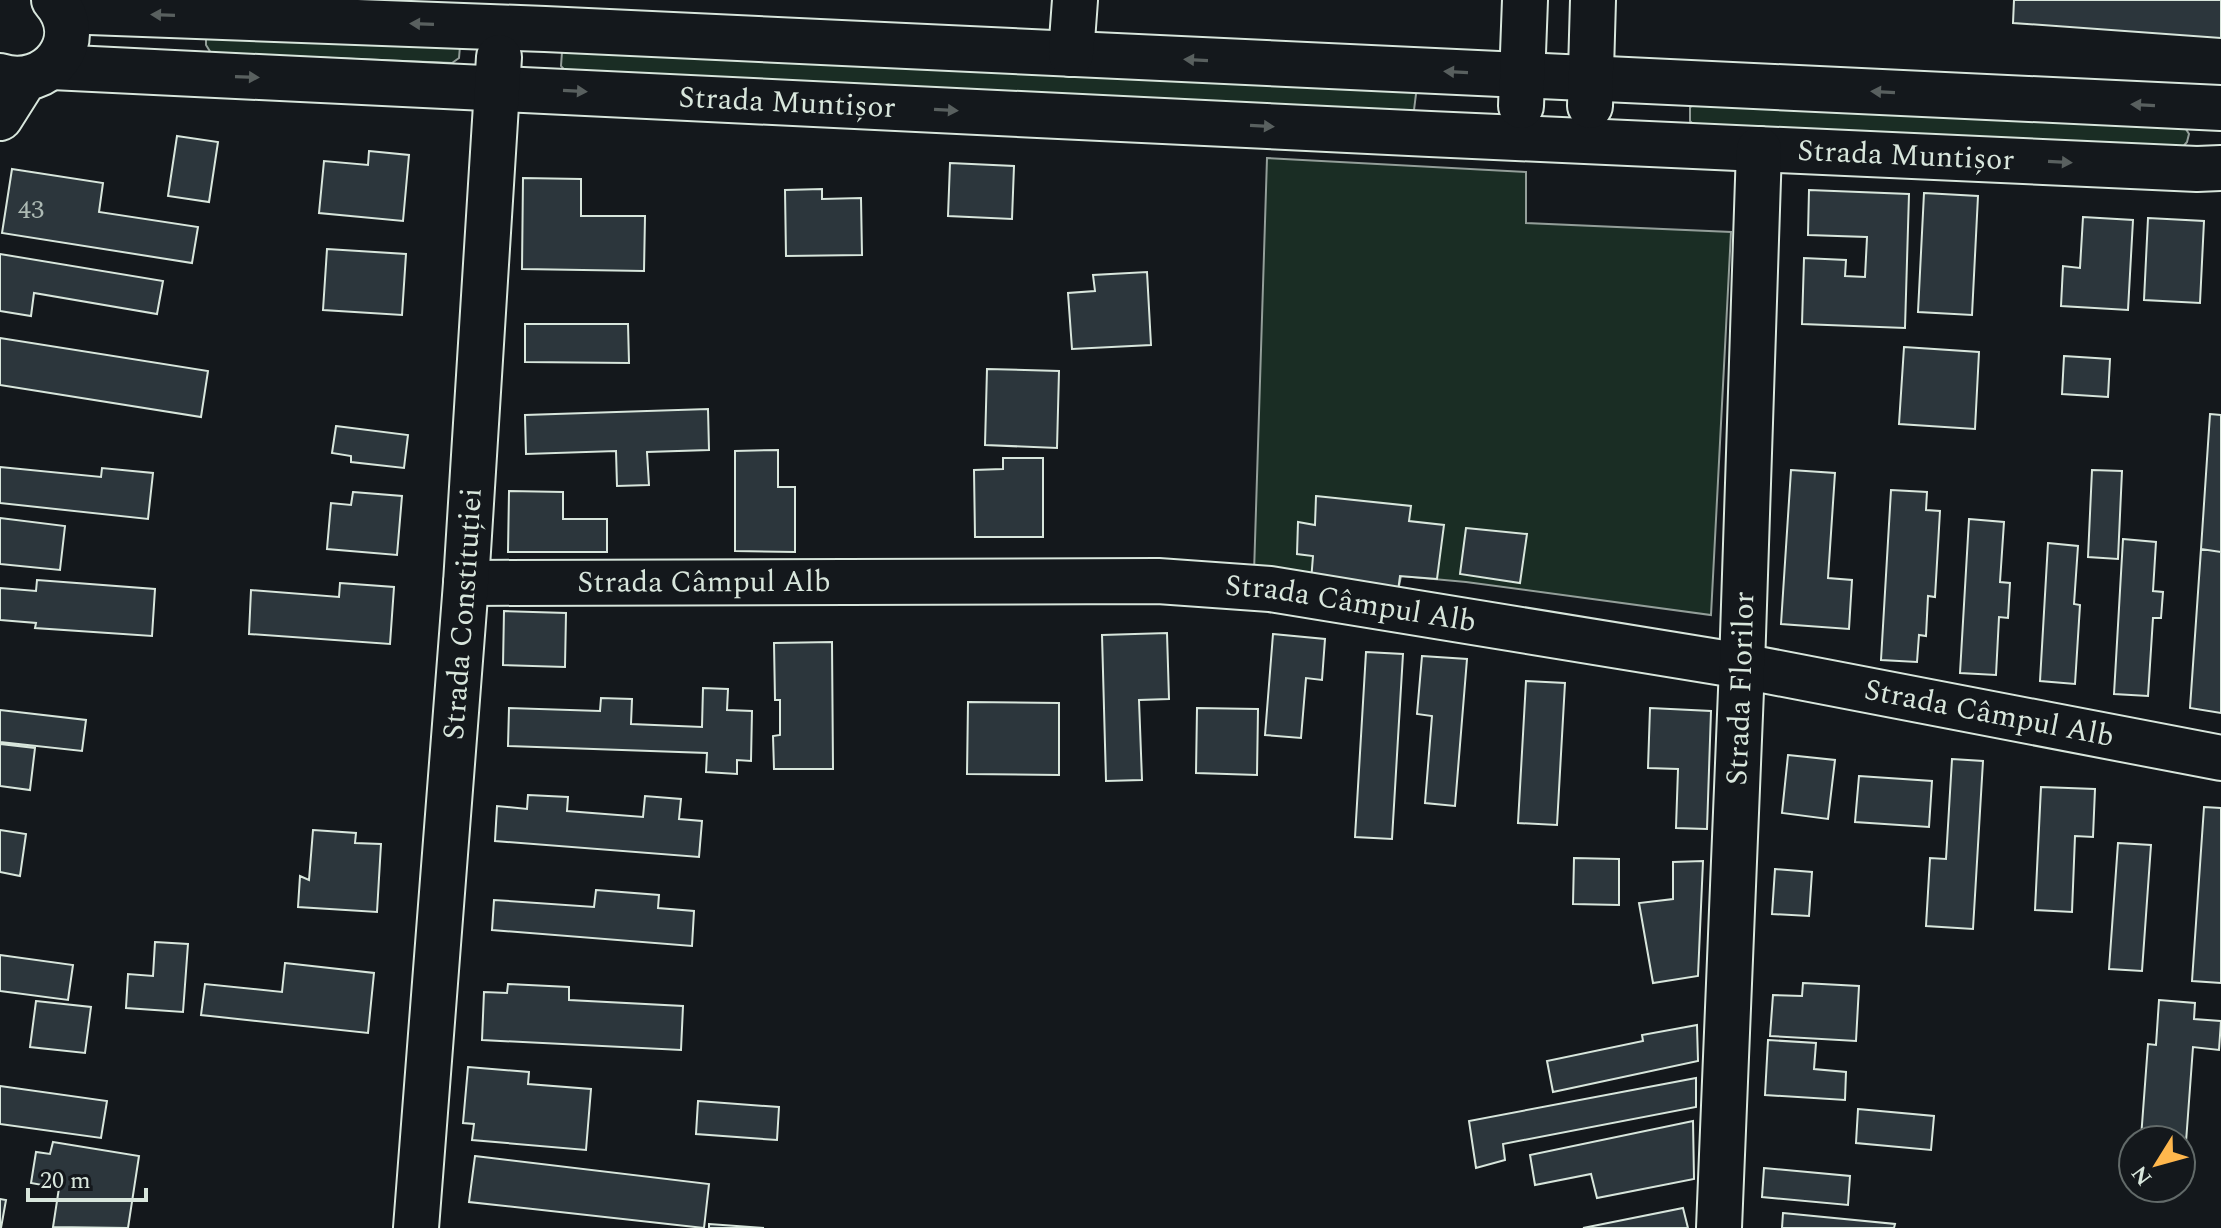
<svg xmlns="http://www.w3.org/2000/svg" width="2221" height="1228" viewBox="0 0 2221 1228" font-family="Spectral,serif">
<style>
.green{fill:#1a2d24;stroke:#939e99;stroke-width:2}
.building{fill:#2c363c;stroke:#d8e6dc;stroke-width:2}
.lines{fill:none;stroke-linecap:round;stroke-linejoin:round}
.minor-casing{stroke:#d8e6dc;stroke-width:48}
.highway-casing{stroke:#d8e6dc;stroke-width:48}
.minor{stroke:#14181c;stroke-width:44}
.highway{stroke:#14181c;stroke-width:44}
.oneway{fill:#59605f}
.labels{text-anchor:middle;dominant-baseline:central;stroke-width:6;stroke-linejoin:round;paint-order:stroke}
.number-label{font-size:26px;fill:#adbab4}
.street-label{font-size:30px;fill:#d8e6dc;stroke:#14181c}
</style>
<rect width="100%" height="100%" fill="#14181c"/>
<!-- green -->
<path class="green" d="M 206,36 L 460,46 L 459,58 L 452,63 L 211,53 L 206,45 Z
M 568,48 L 1413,89 L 1416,94 L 1414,110 L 1409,113 L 567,73 L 561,66 L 562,52 Z
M 1698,103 L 2184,126 L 2189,134 L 2187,142 L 2181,149 L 1696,127 L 1690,121 L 1690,107 Z
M 1267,158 L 1526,172 L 1526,223 L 1731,232 L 1711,615 L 1466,582 L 1401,576 L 1398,591 L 1254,573 Z"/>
<!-- building -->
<path class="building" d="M 2014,0 L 2221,0 L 2221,38 L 2013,23 Z
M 177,136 L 218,142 L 209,202 L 168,196 Z
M 369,151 L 409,155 L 403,221 L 319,213 L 324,161 L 368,165 Z
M 950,163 L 1014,166 L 1012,219 L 948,216 Z
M 12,169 L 103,183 L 99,212 L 198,227 L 192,263 L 2,233 Z
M 523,178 L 581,179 L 581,216 L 645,216 L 644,271 L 522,269 Z
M 822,189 L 822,199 L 861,198 L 862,255 L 786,256 L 785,190 Z
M 1809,190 L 1909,194 L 1905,328 L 1802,324 L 1804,258 L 1846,260 L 1845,276 L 1865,277 L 1867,237 L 1808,235 Z
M 1924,193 L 1978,196 L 1972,315 L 1918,312 Z
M 2083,217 L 2133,220 L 2128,310 L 2061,306 L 2063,266 L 2080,268 Z
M 2148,218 L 2204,221 L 2200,303 L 2144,300 Z
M 327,249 L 406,254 L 402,315 L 323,310 Z
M 0,254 L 163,281 L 157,314 L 34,293 L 31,316 L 0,311 Z
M 1147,272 L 1151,345 L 1072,349 L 1068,293 L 1095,291 L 1093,275 Z
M 525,324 L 628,324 L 629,363 L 525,362 Z
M 0,338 L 208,371 L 201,417 L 0,385 Z
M 1904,347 L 1979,352 L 1975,429 L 1899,424 Z
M 2064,356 L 2110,359 L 2108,397 L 2062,394 Z
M 987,369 L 1059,371 L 1057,448 L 985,445 Z
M 708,409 L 709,450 L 647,452 L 649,485 L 617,486 L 616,451 L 526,454 L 525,415 Z
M 2210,414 L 2221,415 L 2221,552 L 2201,549 Z
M 336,426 L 408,435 L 404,468 L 351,462 L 351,456 L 332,453 Z
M 778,450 L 778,487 L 795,487 L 795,552 L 735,551 L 735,451 Z
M 1003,458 L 1043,458 L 1043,537 L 975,537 L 974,470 L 1003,469 Z
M 0,467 L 101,477 L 102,468 L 153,473 L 148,519 L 0,503 Z
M 1791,470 L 1835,473 L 1828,578 L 1852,580 L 1849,629 L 1781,624 Z
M 2092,470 L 2122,471 L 2118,559 L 2088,557 Z
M 1891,490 L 1927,492 L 1926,510 L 1940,511 L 1935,597 L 1928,596 L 1926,636 L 1919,635 L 1917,662 L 1881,660 Z
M 509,491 L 563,492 L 563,519 L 607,519 L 607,552 L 508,552 Z
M 353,492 L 402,496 L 397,555 L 327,549 L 331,503 L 351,505 Z
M 1316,496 L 1411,506 L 1409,521 L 1444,525 L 1437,579 L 1400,576 L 1398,591 L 1311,581 L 1313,556 L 1297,554 L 1298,522 L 1315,525 Z
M 0,518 L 65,526 L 60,570 L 0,564 Z
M 1969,519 L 2004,522 L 2000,582 L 2010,583 L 2008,618 L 1999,617 L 1996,675 L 1960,673 Z
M 1466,528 L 1527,534 L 1520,583 L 1460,574 Z
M 2123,539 L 2156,542 L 2153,591 L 2163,592 L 2161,618 L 2153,618 L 2148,696 L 2114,694 Z
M 2048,543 L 2078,546 L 2074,604 L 2080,605 L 2075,684 L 2040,681 Z
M 2201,549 L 2221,552 L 2221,713 L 2190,708 Z
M 37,580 L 155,589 L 152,636 L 35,628 L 36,623 L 0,620 L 0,588 L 36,591 Z
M 340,583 L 394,587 L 390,644 L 249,634 L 251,590 L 339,597 Z
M 504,611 L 566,613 L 565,667 L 503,665 Z
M 1167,633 L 1169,699 L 1139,700 L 1142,780 L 1106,781 L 1102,635 Z
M 1273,634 L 1325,639 L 1322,680 L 1306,678 L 1301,738 L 1265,735 Z
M 832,642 L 833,769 L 774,769 L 773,736 L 780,735 L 780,700 L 775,700 L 774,643 Z
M 1366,652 L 1403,654 L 1392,839 L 1355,837 Z
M 1422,656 L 1467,659 L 1455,806 L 1425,803 L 1432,716 L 1417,714 Z
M 1526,681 L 1565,683 L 1557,825 L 1518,823 Z
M 703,688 L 728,689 L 727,710 L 752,711 L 751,761 L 737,760 L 737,774 L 706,772 L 707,753 L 508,746 L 509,708 L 600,711 L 601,698 L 632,699 L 631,724 L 702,727 Z
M 968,702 L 1059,703 L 1059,775 L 967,774 Z
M 1197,708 L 1258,709 L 1257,775 L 1196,773 Z
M 1650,708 L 1711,711 L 1707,829 L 1676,828 L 1678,769 L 1648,768 Z
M 0,710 L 86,720 L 82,751 L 0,742 Z
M 0,744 L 35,748 L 30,790 L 0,786 Z
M 1788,755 L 1835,760 L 1828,819 L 1782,813 Z
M 1952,759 L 1983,761 L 1973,929 L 1926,926 L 1930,858 L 1946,859 Z
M 1859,776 L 1932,781 L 1929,827 L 1855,822 Z
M 2041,787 L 2095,789 L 2093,837 L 2075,836 L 2072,912 L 2035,910 Z
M 528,795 L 568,797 L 567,811 L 643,817 L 645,796 L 681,799 L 679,819 L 702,821 L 699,857 L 495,841 L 497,806 L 527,809 Z
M 2204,807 L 2221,808 L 2221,983 L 2192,981 Z
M 0,830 L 26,834 L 20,876 L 0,872 Z
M 313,830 L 356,833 L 355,843 L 381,844 L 377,912 L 298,907 L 300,876 L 309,880 Z
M 2118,843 L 2151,845 L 2142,971 L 2109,969 Z
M 1574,858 L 1619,859 L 1619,905 L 1573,904 Z
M 1703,861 L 1698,976 L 1653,983 L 1639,903 L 1673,899 L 1673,862 Z
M 1775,869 L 1812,872 L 1809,916 L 1772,914 Z
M 596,890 L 659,895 L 658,908 L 694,911 L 692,946 L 492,930 L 494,900 L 594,907 Z
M 155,942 L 188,944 L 183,1012 L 126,1008 L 128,974 L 153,976 Z
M 0,955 L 73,965 L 68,1000 L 0,991 Z
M 285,963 L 374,973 L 368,1033 L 201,1015 L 205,984 L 282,992 Z
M 1803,983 L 1859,986 L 1856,1041 L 1770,1036 L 1773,995 L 1802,996 Z
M 508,984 L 569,987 L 569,1000 L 683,1006 L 681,1050 L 482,1040 L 484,992 L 507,993 Z
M 2159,1000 L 2195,1003 L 2194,1019 L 2221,1021 L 2219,1050 L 2193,1047 L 2186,1142 L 2141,1138 L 2148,1044 L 2156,1045 Z
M 36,1001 L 91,1007 L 85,1053 L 30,1047 Z
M 1697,1025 L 1698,1061 L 1553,1092 L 1547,1061 L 1643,1041 L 1642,1035 Z
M 1768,1040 L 1816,1043 L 1814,1069 L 1846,1072 L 1845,1100 L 1765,1095 Z
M 468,1067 L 529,1072 L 528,1084 L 591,1089 L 586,1150 L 472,1140 L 474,1124 L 463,1123 Z
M 1696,1078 L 1696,1107 L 1503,1144 L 1505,1160 L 1476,1168 L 1469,1121 Z
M 0,1086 L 107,1101 L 101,1138 L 0,1124 Z
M 698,1101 L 779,1107 L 777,1140 L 696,1134 Z
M 1858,1109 L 1934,1116 L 1931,1150 L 1856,1143 Z
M 1693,1121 L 1694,1179 L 1597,1198 L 1591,1174 L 1535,1185 L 1530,1155 Z
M 53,1142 L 139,1156 L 128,1228 L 53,1227 L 59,1188 L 31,1183 L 36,1152 L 50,1154 Z
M 475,1156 L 709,1184 L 704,1228 L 469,1202 Z
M 1764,1168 L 1850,1176 L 1848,1205 L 1762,1197 Z
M 0,1199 L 6,1200 L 1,1228 L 0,1228 Z
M 1683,1208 L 1688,1228 L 1583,1228 Z
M 1783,1213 L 1895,1224 L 1894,1228 L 1782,1228 Z
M 709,1224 L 764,1228 L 709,1228 Z"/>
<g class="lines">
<defs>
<g id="minor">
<path d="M 63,11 L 545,29 L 2221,108"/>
<path d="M 1071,54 L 1075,0"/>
<path id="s1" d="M 52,67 L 1430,134 L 2197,169 L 2221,168"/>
<path d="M 1521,106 L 1525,0"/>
<path d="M 1590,106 L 1593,0"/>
<path id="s2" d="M 466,583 L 1158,581 L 1270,589 L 1742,666 L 2221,758"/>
<path id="s3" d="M 416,1228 L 466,583 L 499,57"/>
<path id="s4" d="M 1719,1228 L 1742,666 L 1759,149"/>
</g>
<path id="highway" d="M 0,76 C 48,91 89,40 54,0
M 0,118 L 24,80"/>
</defs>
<!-- minor casing -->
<use href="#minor" class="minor-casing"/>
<!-- highway casing -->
<use href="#highway" class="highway-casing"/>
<!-- minor -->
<use href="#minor" class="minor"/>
<!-- highway -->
<use href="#highway" class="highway"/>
</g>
<!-- one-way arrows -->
<defs><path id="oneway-solid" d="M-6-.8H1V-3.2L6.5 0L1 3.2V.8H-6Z" transform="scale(2)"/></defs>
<g class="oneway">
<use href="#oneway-solid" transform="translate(163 15) rotate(-178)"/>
<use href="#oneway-solid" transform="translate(422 24) rotate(-178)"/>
<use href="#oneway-solid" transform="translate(1196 60) rotate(-177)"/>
<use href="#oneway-solid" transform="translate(1456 72) rotate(-177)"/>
<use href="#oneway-solid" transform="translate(247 77) rotate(2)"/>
<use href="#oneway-solid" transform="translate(575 91) rotate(3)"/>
<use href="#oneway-solid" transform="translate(1883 92) rotate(-177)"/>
<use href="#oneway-solid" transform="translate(2143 105) rotate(-177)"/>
<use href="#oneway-solid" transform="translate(946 110) rotate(3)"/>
<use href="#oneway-solid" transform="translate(1262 126) rotate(3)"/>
<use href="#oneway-solid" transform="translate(2060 162) rotate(3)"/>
</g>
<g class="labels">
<!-- number labels -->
<g class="number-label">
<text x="31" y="210">43</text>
</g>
<!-- street labels -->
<g class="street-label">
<text stroke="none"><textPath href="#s1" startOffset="736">Strada Muntișor</textPath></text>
<text stroke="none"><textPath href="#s1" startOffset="1856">Strada Muntișor</textPath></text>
<text stroke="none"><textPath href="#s2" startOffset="238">Strada Câmpul Alb</textPath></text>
<text stroke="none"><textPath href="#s2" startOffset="886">Strada Câmpul Alb</textPath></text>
<text stroke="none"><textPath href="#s3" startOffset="616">Strada Constituției</textPath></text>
<text stroke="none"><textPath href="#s4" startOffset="540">Strada Florilor</textPath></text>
<text stroke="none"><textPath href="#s2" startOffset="1534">Strada Câmpul Alb</textPath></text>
</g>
</g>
<!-- north arrow -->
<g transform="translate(2157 1164) rotate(233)"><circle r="38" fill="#14181c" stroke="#626a69" stroke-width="2"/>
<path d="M0-6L14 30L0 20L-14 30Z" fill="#ffb74d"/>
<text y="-12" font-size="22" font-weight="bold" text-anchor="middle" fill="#d8e6dc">N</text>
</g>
<!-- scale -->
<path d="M28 1188v12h118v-12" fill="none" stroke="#d8e6dc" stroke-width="4"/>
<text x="40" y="1188" font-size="24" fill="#d8e6dc" stroke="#14181c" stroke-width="6" paint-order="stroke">20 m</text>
</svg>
